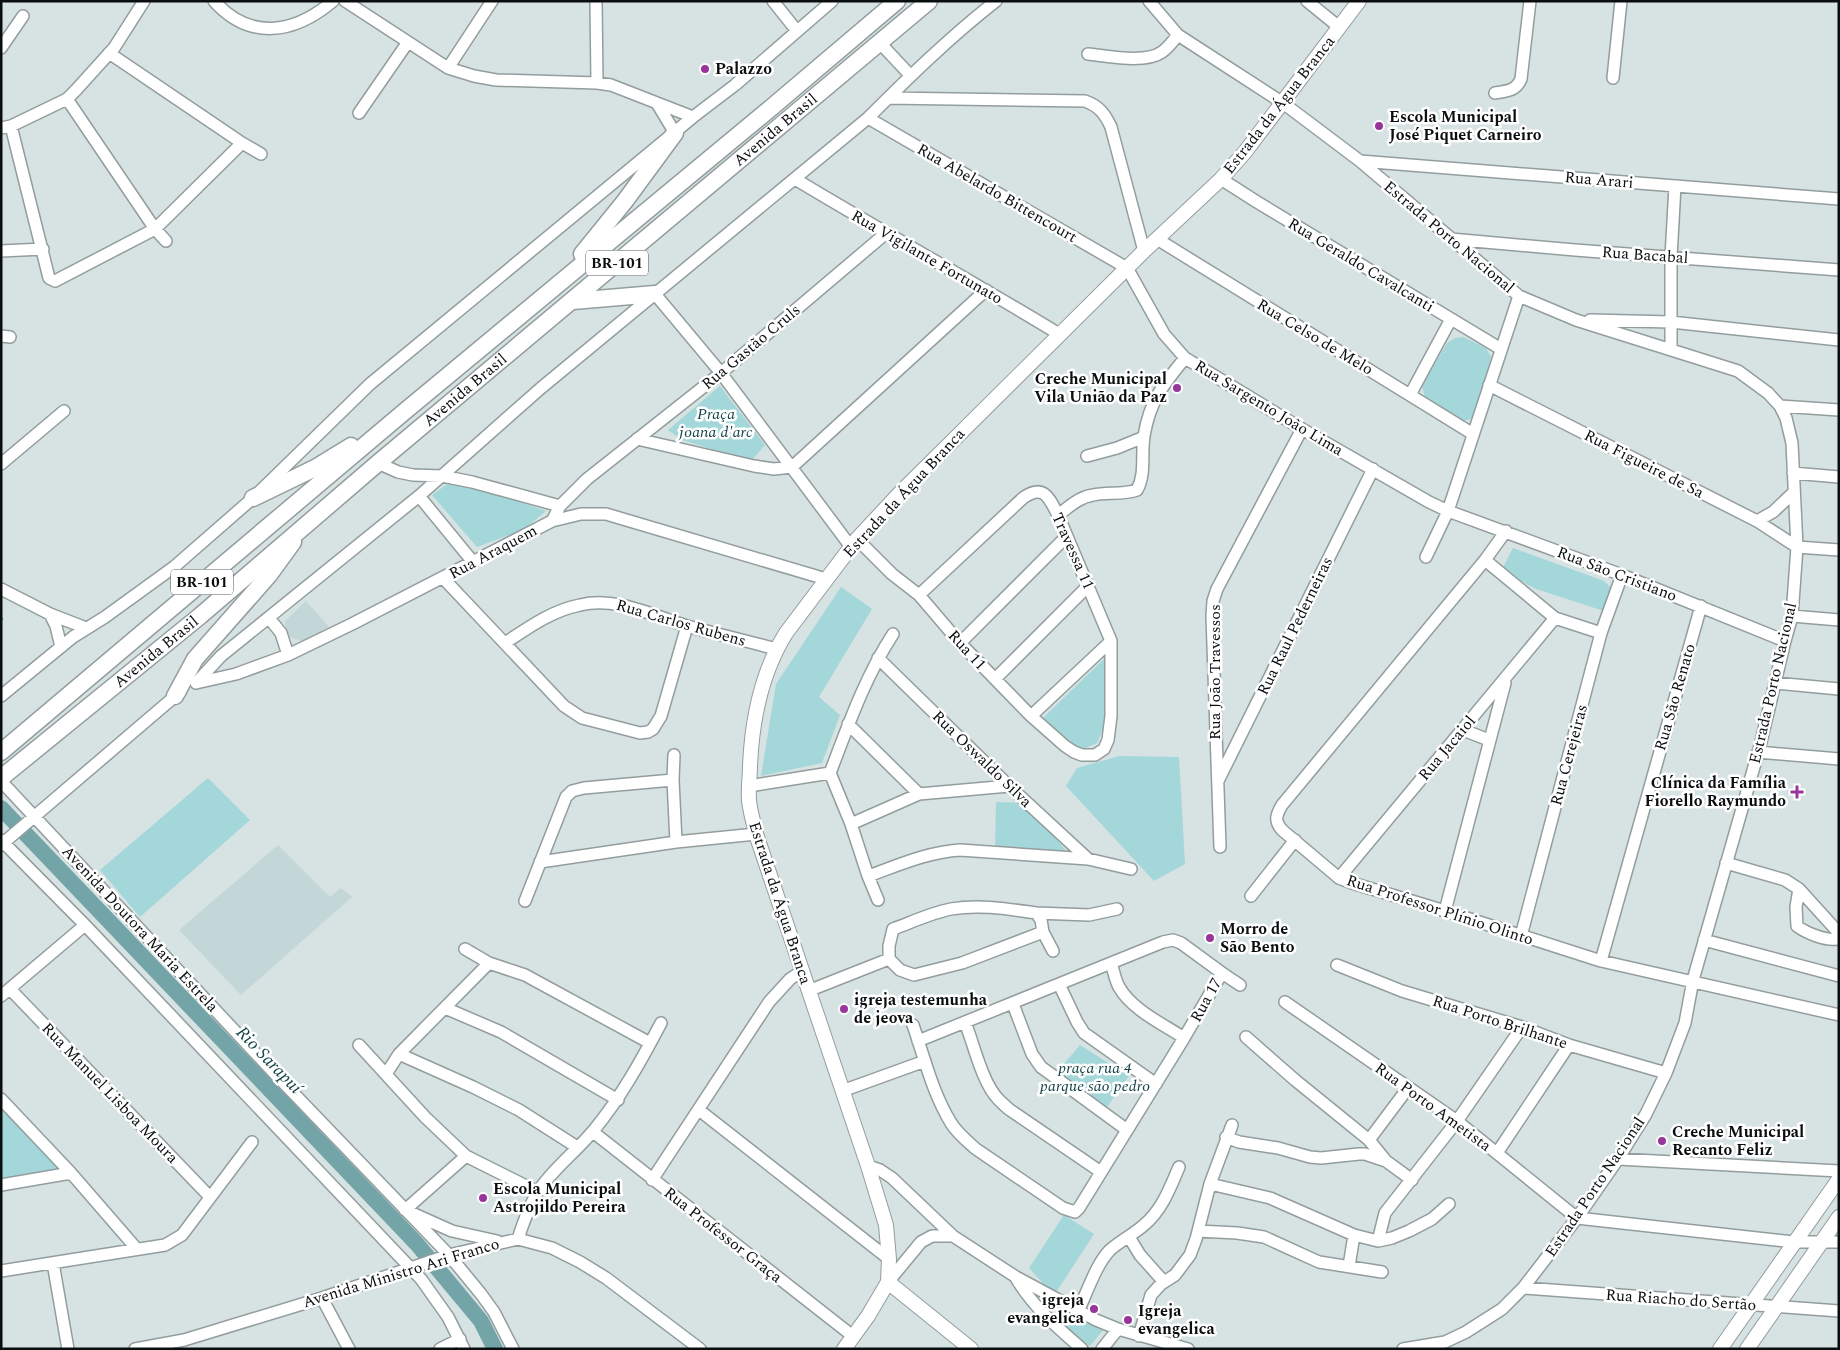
<svg xmlns="http://www.w3.org/2000/svg" width="1840" height="1350" viewBox="0 0 1840 1350" font-family="Spectral,serif">
<style>
.built{fill:#c3d7d8}
.green{fill:#a4d7da}
.lines{fill:none;stroke-linecap:round;stroke-linejoin:round}
.stream{stroke:#73a5a8;stroke-width:2.5}
.river{stroke:#73a5a8;stroke-width:16}
.minor-casing{stroke:#939d9e;stroke-width:14}
.major-casing{stroke:#939d9e;stroke-width:16}
.highway-casing{stroke:#939d9e;stroke-width:19}
.minor{stroke:#fff;stroke-width:11}
.major{stroke:#fff;stroke-width:14}
.highway{stroke:#fff;stroke-width:16}
.poi-dot{fill:#98349a;stroke:#fff;stroke-width:2}
.labels{text-anchor:middle;dominant-baseline:central;stroke-width:5;stroke-linejoin:round;paint-order:stroke}
.shield{fill:#fff;stroke:#545657;stroke-width:1}
.shield-label{font-size:15px;font-weight:bold;fill:#0b0e0f}
.poi-label{font-size:16px;font-weight:bold;fill:#0b0e0f;stroke:#fff;text-anchor:start}
.street-label{font-size:16px;fill:#0b0e0f;stroke:#fff}
.park-label{font-size:16px;font-style:italic;fill:#154347;stroke:#fff}
.water-label{font-size:18px;font-style:italic;fill:#184649;stroke:#fff}
</style>
<rect width="100%" height="100%" fill="#d7e2e2"/>
<!-- built -->
<path class="built" d="M 306,601 L 329,627 L 302,641 L 290,637 L 286,632 L 285,621 Z
M 278,845 L 330,897 L 341,888 L 352,897 L 241,995 L 179,930 Z"/>
<!-- green -->
<path class="green" d="M 1463,337 L 1486,348 L 1491,357 L 1476,412 L 1471,419 L 1463,421 L 1426,401 L 1422,386 L 1447,343 L 1455,338 Z
M 720,386 L 765,445 L 751,461 L 682,440 L 668,430 Z
M 454,479 L 546,511 L 523,530 L 477,547 L 432,495 Z
M 1513,548 L 1604,581 L 1611,588 L 1604,611 L 1536,589 L 1501,571 Z
M 841,587 L 872,609 L 819,697 L 840,715 L 822,763 L 761,776 L 776,684 Z
M 1105,658 L 1104,726 L 1097,743 L 1081,750 L 1043,718 Z
M 1119,756 L 1179,757 L 1185,864 L 1154,881 L 1066,786 L 1077,768 Z
M 208,778 L 250,820 L 140,917 L 100,870 Z
M 996,802 L 1027,803 L 1067,852 L 995,850 Z
M 1080,1045 L 1129,1076 L 1107,1107 L 1056,1073 Z
M 1,1099 L 71,1173 L 1,1184 Z
M 1064,1215 L 1094,1234 L 1055,1294 L 1050,1291 L 1029,1268 Z
M 1063,1311 L 1104,1329 L 1090,1346 L 1055,1319 Z"/>
<g class="lines">
<!-- stream -->
<path class="stream" d="M 1,620 L 2,619"/>
<!-- river -->
<path class="river" d="M 1,808 L 417,1244 L 481,1321 L 495,1349"/>
<defs>
<path id="minor" d="M 214,1 C 250,41 294,34 333,1
M 345,1 L 448,68 L 474,76 L 496,80 L 597,83 L 611,85 L 693,117
M 596,1 L 597,83
M 773,1 L 797,31
M 1149,1 L 1178,35 L 1283,103 L 1360,161 L 1519,296 L 1576,320 L 1738,371 L 1768,393 L 1780,406 L 1786,418 L 1792,443 L 1797,547 L 1792,616 L 1785,641 L 1760,746 L 1693,980 L 1685,1023 L 1666,1073 L 1646,1114 L 1618,1159 L 1577,1218 L 1523,1288 L 1502,1309 L 1466,1332 L 1445,1342 L 1403,1349
M 1307,1 L 1339,27
M 880,43 L 910,75
M 1,48 L 23,16
M 109,53 L 242,143 L 261,154
M 1088,54 C 1108,56 1145,64 1162,52 C 1168,48 1173,41 1178,35
M 448,68 L 492,1
M 1613,78 L 1621,1
M 1495,93 C 1507,91 1516,91 1521,79 L 1530,1
M 888,98 L 1085,101 C 1099,106 1105,114 1111,127 L 1144,251
M 67,99 L 155,229 L 166,241
M 658,105 L 675,133
M 359,113 L 408,42
M 868,118 L 1127,268 L 1164,334 L 1185,358 L 1302,429 L 1429,502 L 1448,511 L 1622,575 L 1785,641
M 11,126 L 49,278 L 55,281 L 155,229 L 242,143
M 1,128 L 11,126 L 67,99 L 76,90 L 114,48 L 144,1
M 1360,161 L 1839,199
M 795,179 C 883,232 972,281 1059,334
M 1221,179 L 1257,202 L 1501,349
M 1157,239 L 1473,434
M 1451,239 L 1575,250 L 1839,270
M 1,251 L 43,249
M 655,294 L 721,373 L 851,547
M 1590,320 L 1671,322 L 1839,340
M 1,336 L 10,337
M 1671,349 L 1671,257 L 1675,186
M 1489,385 L 1757,521 L 1797,547 L 1839,550
M 1410,395 L 1451,319
M 1780,406 L 1839,410
M 637,439 L 754,466 L 774,469 L 792,467 L 986,290
M 1087,456 L 1117,448 L 1144,437
M 378,463 L 398,472 L 413,475 L 442,476 L 472,482 L 560,506
M 1,464 L 64,411
M 1793,473 L 1839,477
M 419,496 L 473,562
M 1058,515 C 1069,507 1079,497 1093,495 C 1107,492 1123,495 1137,490 C 1146,474 1141,454 1144,436 C 1150,400 1163,385 1185,358
M 552,521 L 560,506 L 587,479 L 721,373 L 885,234
M 1757,521 L 1773,512 L 1793,493
M 1506,531 L 1485,560 L 1282,805 C 1276,815 1274,821 1282,830 L 1339,878 L 1352,883 L 1445,911 L 1601,961 L 1839,1015
M 857,539 L 892,574 L 919,595 L 960,643 L 1031,716 L 1065,746 L 1074,752 L 1082,755 L 1095,755 L 1104,749 L 1108,740 L 1111,716 L 1111,641 L 1058,515 C 1049,498 1044,483 1023,498 L 919,595
M 1426,557 L 1448,511 L 1519,296
M 1485,560 L 1555,618 L 1601,633
M 443,578 L 564,706 L 582,718 L 640,733 L 648,732 L 653,729 L 661,716 L 687,626
M 1,589 L 50,614 L 86,628
M 50,614 L 56,626 L 61,647
M 1792,616 L 1839,620
M 269,618 L 281,633 L 288,655
M 505,643 C 529,627 551,611 580,605 C 616,596 653,616 687,626 C 717,634 747,641 776,649
M 960,643 L 1067,536
M 878,658 L 1009,786 L 1088,859
M 995,679 L 1088,586
M 196,683 L 221,656 L 419,496 L 541,388 L 868,118 C 909,77 950,37 996,1
M 196,683 L 236,674 L 288,655 L 352,624 L 552,521 L 581,514 L 606,514 L 826,579
M 1775,683 L 1839,689
M 1,696 L 73,637 L 105,617 L 174,567 L 253,498 L 370,384 L 693,117 L 735,85 L 832,1
M 1031,716 L 1111,641
M 848,724 L 919,794
M 1463,730 L 1489,740
M 1758,752 L 1839,759
M 673,780 L 676,842
M 1,781 L 276,1075 L 449,1255 L 481,1294 L 494,1312 L 513,1349
M 1218,781 L 1373,469
M 749,786 L 830,773
M 851,824 L 919,794 L 1009,786
M 1,840 L 85,925 L 421,1279 L 448,1317 L 464,1349
M 1,845 L 180,692
M 1220,847 L 1212,616 L 1213,601 L 1217,589 L 1302,429
M 540,862 L 676,842 L 756,834
M 1726,863 L 1785,880 L 1799,889
M 868,876 C 899,865 928,852 960,850 L 1088,859 L 1131,869
M 1339,878 L 1555,618
M 1799,889 L 1838,932 L 1837,939 C 1826,941 1806,933 1797,926 L 1796,907 Z
M 1251,896 L 1295,840
M 878,900 L 868,876 L 851,824 L 830,773 C 848,726 865,677 893,634
M 525,901 L 566,797 L 572,791 L 584,788 L 673,780 L 674,755
M 1445,911 L 1505,683
M 1036,913 L 1089,915 L 1117,909
M 1521,936 L 1601,633 L 1622,575
M 1704,940 L 1839,976
M 465,949 L 489,963 L 525,975 L 650,1043
M 889,959 L 900,970 L 914,975 L 962,963 L 1043,932
M 1601,961 L 1701,606
M 1111,964 C 1114,971 1115,980 1119,987 C 1132,1010 1163,1024 1184,1038
M 1337,965 L 1402,991 L 1522,1027 L 1569,1045 L 1666,1073
M 1222,973 L 1240,985
M 1059,984 L 1077,1022 L 1084,1033 L 1156,1084
M 10,989 L 210,1197
M 808,991 L 889,959 L 889,946 L 893,929 C 912,922 931,913 951,909 C 979,904 1008,909 1036,913 L 1041,920 L 1043,932 L 1053,951
M 1,996 L 85,925
M 1285,1002 L 1457,1121 L 1577,1218 L 1794,1242 L 1839,1242
M 1013,1004 L 1032,1054 L 1041,1067 L 1127,1130
M 445,1008 L 501,1032 L 618,1100
M 965,1022 C 974,1045 982,1082 998,1099 C 1002,1103 1006,1107 1010,1110 L 1101,1172
M 913,1025 C 924,1057 933,1094 951,1123 C 957,1133 967,1141 976,1149 L 1063,1208 L 1075,1212 L 1079,1208 L 1184,1038 L 1222,973 L 1181,943 L 1173,940 L 1163,942 L 918,1041
M 1246,1037 L 1295,1080 L 1369,1140 L 1386,1161 L 1412,1180
M 359,1045 L 425,1117 L 466,1156 L 538,1192
M 399,1054 L 473,1087 L 519,1110 L 577,1147
M 386,1074 L 399,1054 L 489,963
M 842,1091 L 925,1061
M 1,1099 L 71,1173 L 136,1248
M 699,1110 L 889,1259
M 593,1132 L 854,1337
M 1226,1137 L 1239,1142 L 1278,1148 L 1310,1157 L 1321,1158 L 1359,1154 L 1365,1154 L 1386,1161
M 1369,1140 L 1408,1088
M 1497,1153 L 1569,1045
M 466,1156 L 405,1210 L 452,1231 L 497,1241
M 1618,1159 L 1839,1171
M 868,1166 L 880,1170 L 892,1178 L 953,1236
M 652,1180 L 769,1002 L 790,979 L 802,971
M 1210,1184 L 1270,1198 L 1354,1235 L 1378,1241 L 1392,1238 L 1409,1231 L 1432,1219 L 1449,1204
M 1,1185 L 71,1173
M 1198,1231 L 1237,1233 L 1264,1237 L 1319,1262 L 1382,1272
M 1129,1237 L 1140,1255 L 1164,1282
M 518,1239 C 523,1223 529,1207 537,1193 C 552,1169 576,1152 594,1130 C 621,1097 641,1061 661,1023
M 1378,1241 L 1385,1213 L 1457,1121 L 1522,1027
M 53,1263 L 68,1349
M 1349,1266 L 1354,1235
M 1,1271 L 165,1245 L 182,1235 L 252,1142
M 1016,1278 C 1034,1308 1056,1326 1082,1349
M 888,1282 L 921,1242 L 932,1236 L 953,1236 L 1016,1277 L 1096,1320 L 1118,1329 L 1188,1349
M 1523,1288 L 1839,1311
M 322,1298 L 349,1349
M 1078,1311 C 1087,1293 1096,1264 1110,1250 C 1120,1241 1134,1234 1144,1225 C 1162,1210 1170,1188 1179,1167
M 1139,1336 L 1151,1295 L 1161,1284 L 1175,1275 L 1190,1255 L 1196,1239 L 1210,1184 L 1232,1125
M 135,1349 L 184,1340 L 322,1298 L 449,1255 L 518,1239 L 552,1248 L 580,1262 L 606,1278 L 700,1349
M 440,1349 L 460,1339
M 1102,1349 L 1118,1329"/>
<path id="major" d="M 888,1282 L 971,1349
M 844,1349 L 868,1316 L 888,1282 L 889,1259 L 886,1225 L 868,1166 L 756,834 C 754,823 750,812 749,800 C 748,789 750,777 750,766 C 752,719 761,673 786,633 L 857,539 L 898,495 L 1144,251 L 1221,179 L 1245,152 L 1359,1
M 1720,1349 L 1839,1179
M 1747,1349 L 1839,1217"/>
<g id="highway">
<path d="M 582,254 L 625,201 L 675,133"/>
<path d="M 573,301 L 655,294"/>
<path d="M 253,498 L 315,468 L 351,446"/>
<path d="M 175,696 L 195,659 L 269,575 L 293,542"/>
<path d="M 1,752 L 404,412 L 772,107 L 897,1"/>
<path id="s1" d="M 1,778 L 200,616 L 378,463 L 929,1"/>
</g>
</defs>
<!-- minor casing -->
<use href="#minor" class="minor-casing"/>
<!-- major casing -->
<use href="#major" class="major-casing"/>
<!-- highway casing -->
<use href="#highway" class="highway-casing"/>
<!-- minor -->
<use href="#minor" class="minor"/>
<!-- major -->
<use href="#major" class="major"/>
<!-- highway -->
<use href="#highway" class="highway"/>
</g>
<!-- markers -->
<g class="poi-dot">
<circle cx="705" cy="69" r="5"/>
<circle cx="1379" cy="126" r="5"/>
<circle cx="1177" cy="388" r="5"/>
<path d="M1794.5 784.5h5v5h5v5h-5v5h-5v-5h-5v-5h5z"/>
<circle cx="1210" cy="938" r="5"/>
<circle cx="844" cy="1009" r="5"/>
<circle cx="1662" cy="1141" r="5"/>
<circle cx="483" cy="1198" r="5"/>
<circle cx="1094" cy="1309" r="5"/>
<circle cx="1128" cy="1320" r="5"/>
</g>
<g class="labels">
<!-- shield labels -->
<g class="shield">
<rect x="586" y="250.5" width="62" height="25" rx="4"/>
<rect x="171" y="569.5" width="62" height="25" rx="4"/>
</g>
<g class="shield-label">
<text x="617" y="263">BR-101</text>
<text x="202" y="582">BR-101</text>
</g>
<!-- poi labels -->
<g class="poi-label">
<text x="715" y="69">Palazzo</text>
<text x="1389" y="117">Escola Municipal<tspan x="1389" dy="18">José Piquet Carneiro</tspan></text>
<text x="1167" y="379" text-anchor="end">Creche Municipal<tspan x="1167" dy="18">Vila União da Paz</tspan></text>
<text x="1786" y="783" text-anchor="end">Clínica da Família<tspan x="1786" dy="18">Fiorello Raymundo</tspan></text>
<text x="1220" y="929">Morro de<tspan x="1220" dy="18">São Bento</tspan></text>
<text x="854" y="1000">igreja testemunha<tspan x="854" dy="18">de jeova</tspan></text>
<text x="1672" y="1132">Creche Municipal<tspan x="1672" dy="18">Recanto Feliz</tspan></text>
<text x="493" y="1189">Escola Municipal<tspan x="493" dy="18">Astrojildo Pereira</tspan></text>
<text x="1084" y="1300" text-anchor="end">igreja<tspan x="1084" dy="18">evangelica</tspan></text>
<text x="1138" y="1311">Igreja<tspan x="1138" dy="18">evangelica</tspan></text>
</g>
<!-- street labels -->
<g class="street-label">
<text transform="translate(1279 105) rotate(-52)">Estrada da Água Branca</text>
<text stroke="none"><textPath href="#s1" startOffset="1010">Avenida Brasil</textPath></text>
<text transform="translate(1599 180) rotate(5)">Rua Arari</text>
<text transform="translate(997 193) rotate(30)">Rua Abelardo Bittencourt</text>
<text transform="translate(1449 237) rotate(40)">Estrada Porto Nacional</text>
<text transform="translate(1645 255) rotate(4)">Rua Bacabal</text>
<text transform="translate(927 257) rotate(30)">Rua Vigilante Fortunato</text>
<text transform="translate(1361 265) rotate(31)">Rua Geraldo Cavalcanti</text>
<text transform="translate(1315 337) rotate(31)">Rua Celso de Melo</text>
<text transform="translate(751 347) rotate(-40)">Rua Gastão Cruls</text>
<text stroke="none"><textPath href="#s1" startOffset="605">Avenida Brasil</textPath></text>
<text transform="translate(1269 408) rotate(31)">Rua Sargento João Lima</text>
<text transform="translate(1644 464) rotate(27)">Rua Figueire de Sa</text>
<text transform="translate(904 493) rotate(-47)">Estrada da Água Branca</text>
<text transform="translate(1073 551) rotate(66)">Travessa 11</text>
<text transform="translate(493 552) rotate(-28)">Rua Araquem</text>
<text transform="translate(1617 574) rotate(21)">Rua São Cristiano</text>
<text transform="translate(681 623) rotate(16)">Rua Carlos Rubens</text>
<text transform="translate(1295 626) rotate(-64)">Rua Raul Pederneiras</text>
<text transform="translate(967 650) rotate(47)">Rua 11</text>
<text stroke="none"><textPath href="#s1" startOffset="200">Avenida Brasil</textPath></text>
<text transform="translate(1215 672) rotate(-90)">Rua João Travessos</text>
<text transform="translate(1773 683) rotate(-77)">Estrada Porto Nacional</text>
<text transform="translate(1675 697) rotate(-74)">Rua São Renato</text>
<text transform="translate(1447 748) rotate(-50)">Rua Jacaiol</text>
<text transform="translate(1569 755) rotate(-75)">Rua Cerejeiras</text>
<text transform="translate(982 759) rotate(44)">Rua Oswaldo Silva</text>
<text transform="translate(780 903) rotate(72)">Estrada da Água Branca</text>
<text transform="translate(1440 910) rotate(18)">Rua Professor Plínio Olinto</text>
<text transform="translate(140 929) rotate(47)">Avenida Doutora Maria Estrela</text>
<text transform="translate(1206 1000) rotate(-61)">Rua 17</text>
<text transform="translate(1500 1022) rotate(18)">Rua Porto Brilhante</text>
<text transform="translate(110 1093) rotate(46)">Rua Manuel Lisboa Moura</text>
<text transform="translate(1433 1107) rotate(36)">Rua Porto Ametista</text>
<text transform="translate(1595 1187) rotate(-56)">Estrada Porto Nacional</text>
<text transform="translate(723 1235) rotate(38)">Rua Professor Graça</text>
<text transform="translate(401 1273) rotate(-17)">Avenida Ministro Ari Franco</text>
<text transform="translate(1681 1300) rotate(4)">Rua Riacho do Sertão</text>
</g>
<!-- park labels -->
<g class="park-label">
<text x="716" y="414">Praça<tspan x="716" dy="18">joana d'arc</tspan></text>
<text x="1095" y="1068">praça rua 4<tspan x="1095" dy="18">parque são pedro</tspan></text>
</g>
<!-- water labels -->
<g class="water-label">
<text transform="translate(269 1060) rotate(46)">Rio Sarapuí</text>
</g>
</g>
<!-- border -->
<rect width="1840" height="1350" fill="none" stroke="#0b0e0f" stroke-width="5"/>
</svg>
